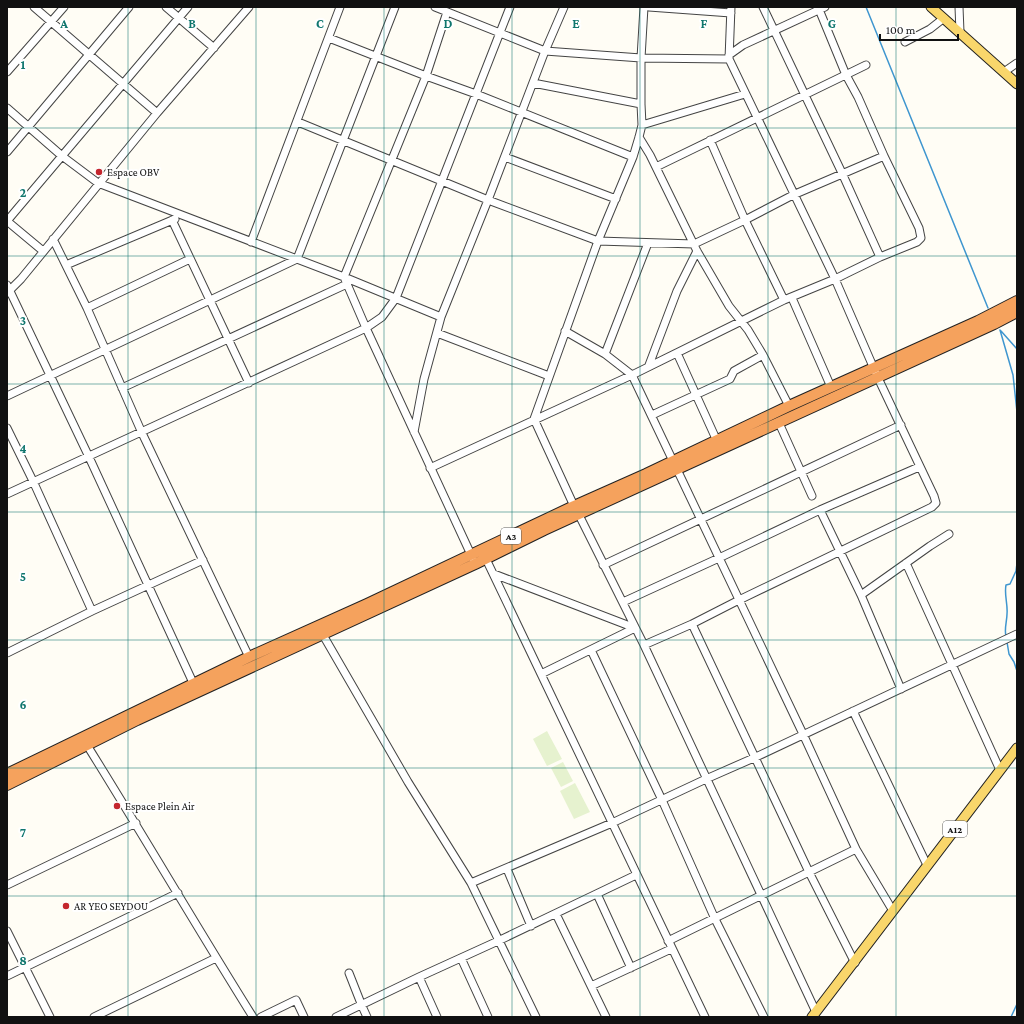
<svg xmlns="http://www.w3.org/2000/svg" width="1024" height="1024" viewBox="0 0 1024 1024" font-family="'Crimson Pro',serif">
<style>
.pitch{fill:#e6f2cf}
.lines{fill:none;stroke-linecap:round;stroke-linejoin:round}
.stream{stroke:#3f96cf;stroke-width:1.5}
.minor-casing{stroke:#444;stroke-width:9}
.major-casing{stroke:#222;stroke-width:11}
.highway-casing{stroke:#222;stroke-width:12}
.minor{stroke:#fff;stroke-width:7}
.major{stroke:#f9d66b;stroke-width:9}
.highway{stroke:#f5a25d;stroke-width:10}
.grid{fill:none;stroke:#0f766e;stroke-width:1;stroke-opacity:0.55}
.poi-dot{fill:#c4262e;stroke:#fff;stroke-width:1.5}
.labels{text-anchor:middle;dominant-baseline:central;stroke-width:4;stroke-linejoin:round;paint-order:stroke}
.shield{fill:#fff;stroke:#585858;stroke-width:1}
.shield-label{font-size:10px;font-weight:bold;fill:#111}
.poi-label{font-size:11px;fill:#111;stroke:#fff;text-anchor:start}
.grid-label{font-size:13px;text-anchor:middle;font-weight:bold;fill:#0f766e;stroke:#fff;stroke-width:4;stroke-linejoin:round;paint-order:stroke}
</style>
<rect width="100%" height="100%" fill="#fffdf5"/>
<!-- pitch -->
<path class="pitch" d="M 547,731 L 562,759 L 547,766 L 533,739 Z
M 563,762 L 573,781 L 561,787 L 551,768 Z
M 575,783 L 590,812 L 574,819 L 560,791 Z"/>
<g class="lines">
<!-- stream -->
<path class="stream" d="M 866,7 L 988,308
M 1000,330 L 1013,375 L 1017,412
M 1001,331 L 1017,349
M 1006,636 C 1004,629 1007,621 1007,614 C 1008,604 1004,595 1006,585 L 1010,584 L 1016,571 L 1017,563
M 1007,642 L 1009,654 L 1014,662 L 1017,671
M 1011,1017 L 1017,1004"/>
<defs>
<path id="minor" d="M 34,7 L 157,113
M 166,7 L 214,48
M 435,7 L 545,51 L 641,58 L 729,59
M 649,7 L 731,13
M 763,7 L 842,173 L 880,257
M 959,7 L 960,32
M 447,12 L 426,76 L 344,277 L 366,328 L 473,559
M 329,38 L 426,76 L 476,94 L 633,157
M 905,42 L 930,29 L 944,18
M 729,55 L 743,45 L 825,7
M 7,72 L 64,7
M 1004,72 L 1017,63
M 533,83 L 641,104
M 7,108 L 62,156 L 98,183 L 344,277 L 441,317
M 298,122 L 488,200 L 598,241 L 694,244 L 745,220 L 793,195 L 884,156
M 642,125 L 745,94
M 639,137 L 650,155 L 697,251 L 729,306 L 748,330 L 763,355 L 789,406
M 710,140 L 745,220 L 784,300
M 7,152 L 129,7
M 505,157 L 616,199
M 656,167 L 866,65
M 172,220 L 249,383
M 7,221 L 188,7
M 7,221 L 43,251
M 53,239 L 87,308 L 142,433 L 249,657
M 251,242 L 340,7
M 66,265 L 175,219
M 7,285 L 89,457 L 195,687
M 7,293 L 21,279 L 157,113 L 249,7
M 792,298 L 831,387
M 87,308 L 190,259
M 565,331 L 605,354 L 632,375 L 803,734 L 856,849 L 893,911
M 437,333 L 549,376
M 677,353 L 717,441
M 605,354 L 648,243
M 649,365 L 677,291 L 697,251
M 122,388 L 347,284
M 7,396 L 297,259 L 395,7
M 652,415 L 730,379 L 734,371 L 763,355
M 779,423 L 812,496
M 7,428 L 33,481 L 92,611
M 414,432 L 424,379 L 441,317 L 488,200 L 545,51 L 564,7
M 430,468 L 632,375 L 784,300 L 835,279 L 880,257 L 917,242 L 921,238 L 919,228 L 884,156 L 858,97 L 846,75 L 818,7
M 7,494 L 366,328 L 382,317 L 396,298 L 510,7
M 574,506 L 534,419 L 598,241 L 633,157 L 639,137 L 642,125 L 641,104 L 641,58 L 644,7
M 820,510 L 861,595 L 901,689
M 579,515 L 644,645 L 816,1012
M 486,559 L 705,1017
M 906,563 L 1000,770
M 603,565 L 901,425
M 494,574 L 635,628
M 861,595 L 930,546 L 949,534
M 623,602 L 719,558 L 820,510 L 919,467
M 692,624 L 809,872 L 855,963
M 323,635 L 408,782 L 471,883 L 536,1017
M 644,645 L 692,624 L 739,600 L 932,507 L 936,503 L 934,496 L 878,378 L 835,279 L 729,59 L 731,7
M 591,650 L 662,800 L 715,919 L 764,1017
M 7,653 L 92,611 L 203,560
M 541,674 L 635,628
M 853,711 L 927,865
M 85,742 C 142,833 196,926 253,1017
M 507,869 L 531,926
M 471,883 L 612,823 L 706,779 L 756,757 L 1017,634
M 7,885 L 136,823
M 597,894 L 631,968
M 556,914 L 606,1017
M 7,931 L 50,1017
M 668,941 L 856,849
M 461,958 L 488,1017
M 349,973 L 362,1006 L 367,1017
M 7,976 L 178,893
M 419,977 L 437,1017
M 591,986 L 671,949
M 94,1017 L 216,958
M 261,1017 L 296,1000 L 304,1017
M 336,1017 L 419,977 L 498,941 L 636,875"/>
<path id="major" d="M 931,7 L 1017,84
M 812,1017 L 1017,748"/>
<path id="highway" d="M 7,774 L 249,657 L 367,604 L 574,506 L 646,474 L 789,406 L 978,321 L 1017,301
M 7,785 L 137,720 L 475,564 L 544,530 L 994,324 L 1017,312"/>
</defs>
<!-- minor casing -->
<use href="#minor" class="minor-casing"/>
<!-- major casing -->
<use href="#major" class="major-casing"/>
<!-- highway casing -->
<use href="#highway" class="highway-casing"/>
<!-- minor -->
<use href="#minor" class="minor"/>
<!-- major -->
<use href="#major" class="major"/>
<!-- highway -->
<use href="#highway" class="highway"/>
</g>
<!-- grid -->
<path class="grid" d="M 128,7 L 128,1017M 256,7 L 256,1017M 384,7 L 384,1017M 512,7 L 512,1017M 640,7 L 640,1017M 768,7 L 768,1017M 896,7 L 896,1017M 7,128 L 1017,128M 7,256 L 1017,256M 7,384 L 1017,384M 7,512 L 1017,512M 7,640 L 1017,640M 7,768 L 1017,768M 7,896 L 1017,896"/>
<!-- markers -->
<g class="poi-dot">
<circle cx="99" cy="172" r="4"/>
<circle cx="117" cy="806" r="4"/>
<circle cx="66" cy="906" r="4"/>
</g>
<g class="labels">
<!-- shield labels -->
<g class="shield">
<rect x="501" y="528" width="20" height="16" rx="3"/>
<rect x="943" y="821" width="24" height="16" rx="3"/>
</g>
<g class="shield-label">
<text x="511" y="536">A3</text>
<text x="955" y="829">A12</text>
</g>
<!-- poi labels -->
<g class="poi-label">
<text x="107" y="172">Espace OBV</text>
<text x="125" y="806">Espace Plein Air</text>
<text x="74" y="906">AR YEO SEYDOU</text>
</g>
</g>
<g class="grid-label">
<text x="64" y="28">A</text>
<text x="192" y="28">B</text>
<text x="320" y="28">C</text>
<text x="448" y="28">D</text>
<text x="576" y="28">E</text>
<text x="704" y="28">F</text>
<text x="832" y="28">G</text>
<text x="23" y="69">1</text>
<text x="23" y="197">2</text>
<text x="23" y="325">3</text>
<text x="23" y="453">4</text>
<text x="23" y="581">5</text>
<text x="23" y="709">6</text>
<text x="23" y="837">7</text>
<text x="23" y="965">8</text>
</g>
<!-- border -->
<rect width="1024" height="1024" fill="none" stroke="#111111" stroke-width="16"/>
<!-- scale -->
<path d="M880 34v6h78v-6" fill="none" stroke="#111111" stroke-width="2"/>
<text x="886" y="34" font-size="12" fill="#111111" stroke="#ffffff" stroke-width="3" paint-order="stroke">100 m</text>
</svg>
